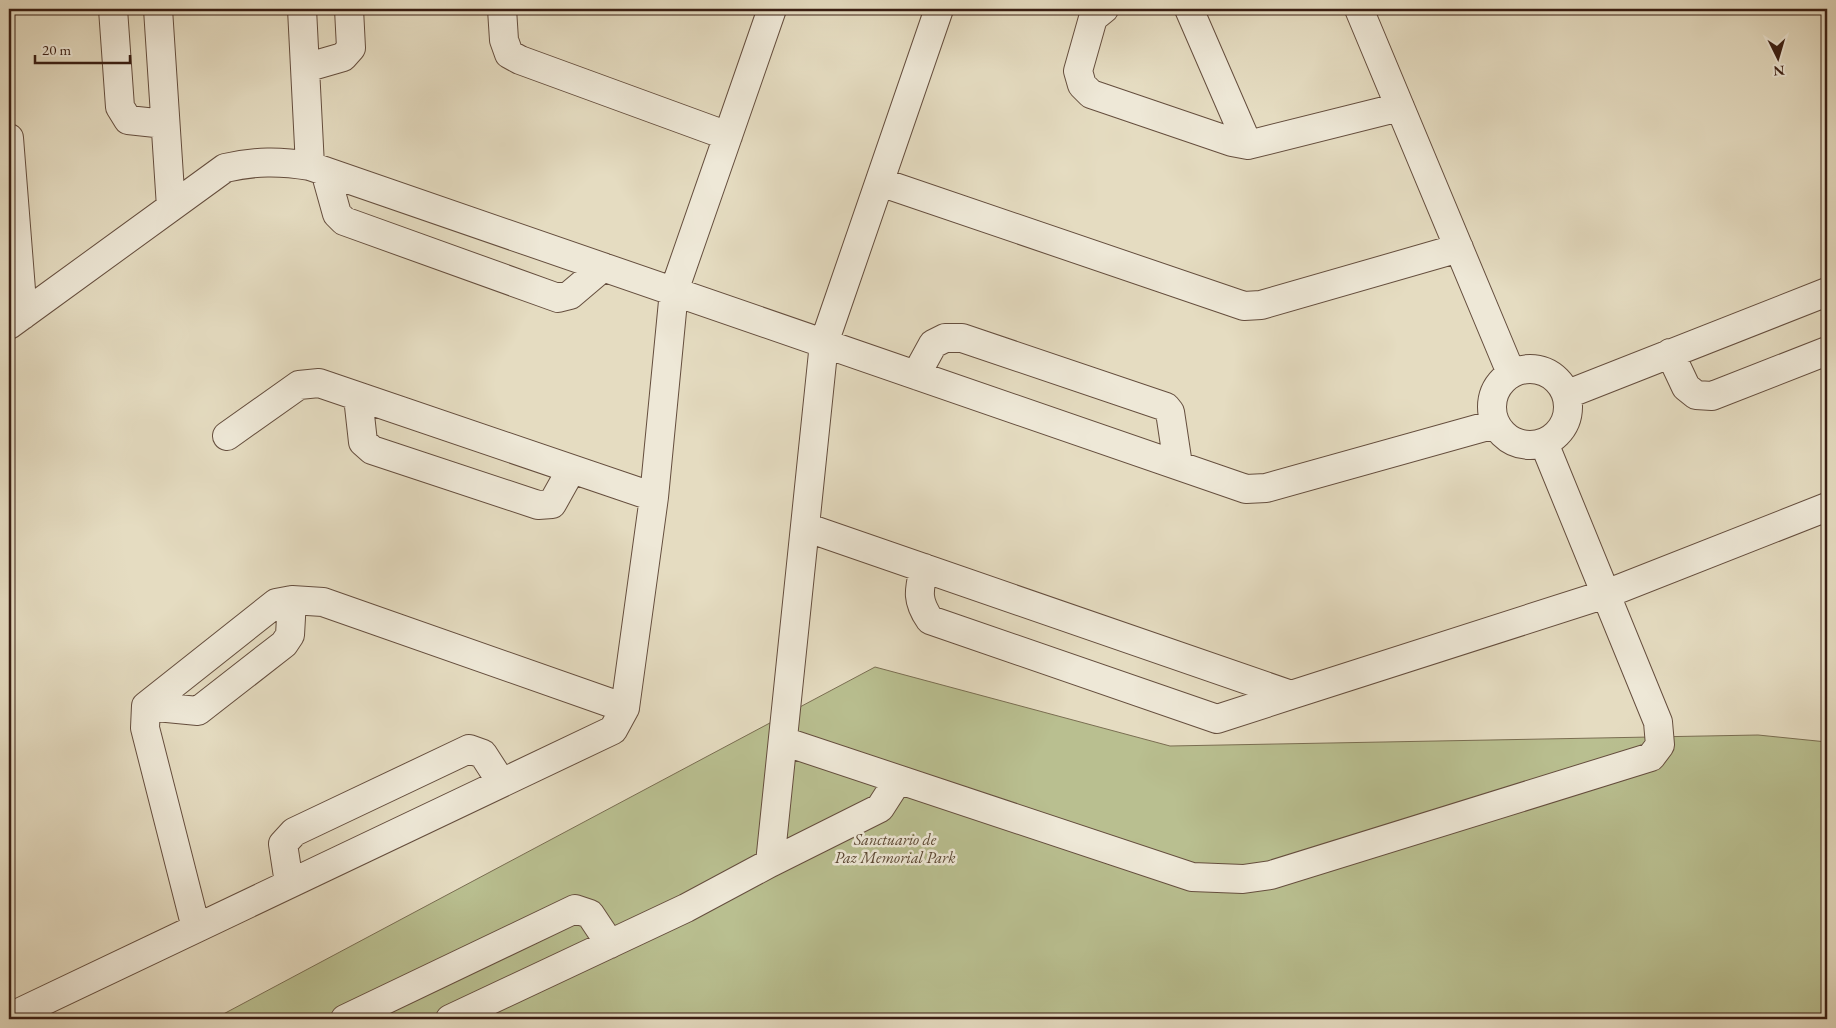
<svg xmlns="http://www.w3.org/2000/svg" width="1836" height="1028" viewBox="0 0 1836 1028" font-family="'EB Garamond',serif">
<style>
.green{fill:#b9bf90;stroke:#7a6e52}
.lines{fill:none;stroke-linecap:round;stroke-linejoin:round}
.minor-casing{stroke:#654e3e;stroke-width:30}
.minor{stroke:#eee8d7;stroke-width:28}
.labels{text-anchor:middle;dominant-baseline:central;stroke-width:5;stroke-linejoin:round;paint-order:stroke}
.park-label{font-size:16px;font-style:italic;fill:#5a4632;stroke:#eee8d7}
</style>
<rect width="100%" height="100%" fill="#e5dcc1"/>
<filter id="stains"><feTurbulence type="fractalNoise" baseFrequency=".004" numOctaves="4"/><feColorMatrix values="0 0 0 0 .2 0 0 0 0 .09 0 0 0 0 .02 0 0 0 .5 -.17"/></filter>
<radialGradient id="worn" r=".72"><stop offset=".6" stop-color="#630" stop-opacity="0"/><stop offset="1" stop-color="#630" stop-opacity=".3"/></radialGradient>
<!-- green -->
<path class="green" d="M 875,667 L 1170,746 L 1758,735 L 1827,742 L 1827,1019 L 214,1019 Z"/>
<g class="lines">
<defs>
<path id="minor" d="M 113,9 L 120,107 L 128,120 L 165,124
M 158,9 L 171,207
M 302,9 L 310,166
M 502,9 L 504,40 L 509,54 L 520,60 L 728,136
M 1104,9 L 1093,18 L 1078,71 L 1082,85 L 1091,94 L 1232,142 L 1248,145 L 1400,107
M 1189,9 L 1248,145
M 1359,9 L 1511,373
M 305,68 L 343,57 L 351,48 L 349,9
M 9,138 L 23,315
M 325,171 L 337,214 L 344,221 L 558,298 L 570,295 L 603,267
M 880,182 L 1244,306 L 1261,305 L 1459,248
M 9,325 L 225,168 C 255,161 280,161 310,166 L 1246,489 L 1266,488 L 1495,424
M 1670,353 L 1686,387 L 1696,395 L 1712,396 L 1827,351
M1492 407a38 38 0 1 1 76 0a38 38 0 1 1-76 0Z
M 916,375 L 933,344 L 945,338 L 962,338 L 1166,407 L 1170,412 L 1178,465
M 1568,394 L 1827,292
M 358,397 L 363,442 L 372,450 L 538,505 L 552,504 L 571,470
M 227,436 L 299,385 L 319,383 L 654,497
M 805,527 L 1291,695 L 1606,594 L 1827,507
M 924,568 C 919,590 916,600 930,620 L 1217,719 L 1291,695
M 146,706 L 198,711 L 284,644 L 290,635 L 292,600
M 783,741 L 1192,877 L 1243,879 L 1271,875 L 1651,757 L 1660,745 L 1658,722 L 1544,443
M 770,863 L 824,343 L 939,9
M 289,883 L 283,844 L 294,832 L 469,749 L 483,754 L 501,782
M 196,928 L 145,728 L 146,706 L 276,603 L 292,600 L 323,602 L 625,708
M 10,1017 L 613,730 L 625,708 L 654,497 L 674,291 L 772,9
M 345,1019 L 575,909 L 590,914 L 610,944
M 450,1019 L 686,908 L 770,863 L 880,808 L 898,780"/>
</defs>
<!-- minor casing -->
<use href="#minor" class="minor-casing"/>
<!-- minor -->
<use href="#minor" class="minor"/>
</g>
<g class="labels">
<!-- park labels -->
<g class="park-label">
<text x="895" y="839">Sanctuario de<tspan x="895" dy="18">Paz Memorial Park</tspan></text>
</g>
</g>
<!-- margin -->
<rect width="1836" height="1028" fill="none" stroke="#e5dcc1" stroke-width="30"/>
<rect x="10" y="10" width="1816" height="1008" fill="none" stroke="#3a1e13" stroke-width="2.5"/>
<rect x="15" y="15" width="1806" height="998" fill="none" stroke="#3a1e13"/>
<!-- north arrow -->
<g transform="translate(1778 58) rotate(175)" stroke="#eee8d7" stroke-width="4" paint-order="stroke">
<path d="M0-4L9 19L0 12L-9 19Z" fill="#3a1e13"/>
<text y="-8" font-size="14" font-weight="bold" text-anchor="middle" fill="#3a1e13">N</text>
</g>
<!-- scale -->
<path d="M35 55v8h95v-8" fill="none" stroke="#3a1e13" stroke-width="2.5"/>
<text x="42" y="55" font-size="15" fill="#3a1e13" stroke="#eee8d7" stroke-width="4" paint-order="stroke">20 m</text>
<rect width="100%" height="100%" filter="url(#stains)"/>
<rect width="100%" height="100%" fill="url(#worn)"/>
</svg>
